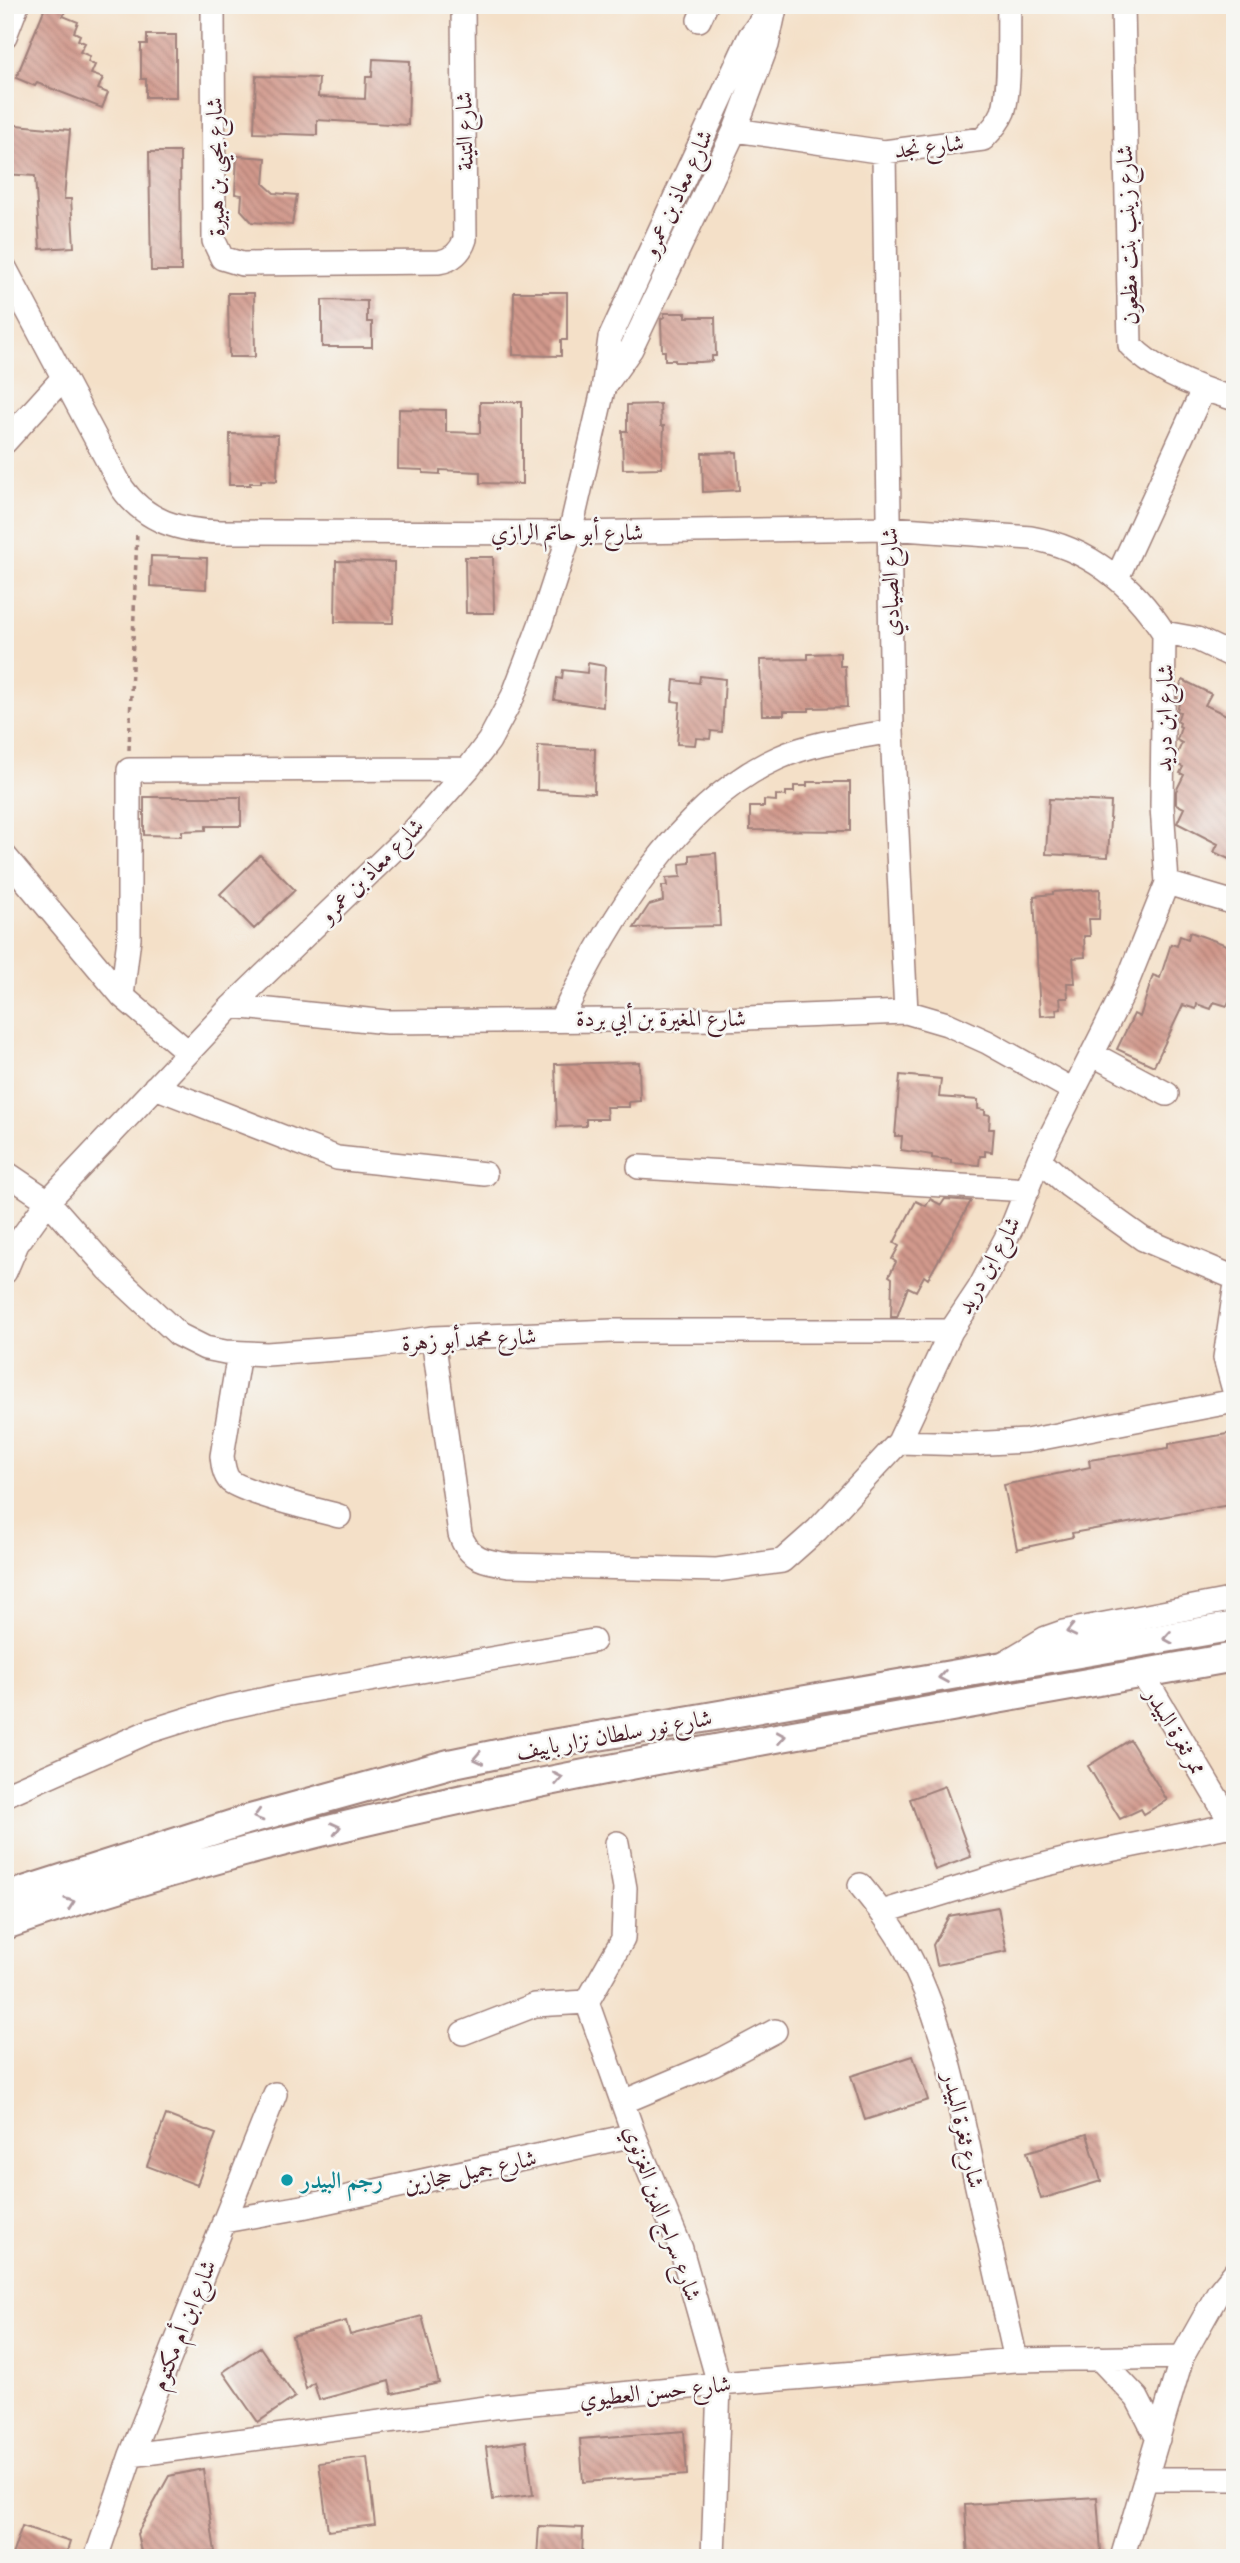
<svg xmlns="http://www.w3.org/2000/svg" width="1240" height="2563" viewBox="0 0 1240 2563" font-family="'EB Garamond',Amiri,serif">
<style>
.building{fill:url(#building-back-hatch)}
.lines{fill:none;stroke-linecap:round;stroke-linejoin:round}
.minor-casing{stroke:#9f807a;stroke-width:26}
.major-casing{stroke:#9f807a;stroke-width:32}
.path{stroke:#9f807a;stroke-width:3.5;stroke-dasharray:5 5;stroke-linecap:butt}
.minor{stroke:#fff;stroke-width:23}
.major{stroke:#fff;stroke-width:28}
.oneway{stroke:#ae9aa0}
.culture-dot{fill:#0f9aa8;stroke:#f6f6f2;stroke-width:2.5}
.labels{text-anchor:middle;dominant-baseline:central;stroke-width:5;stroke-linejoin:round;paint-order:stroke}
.street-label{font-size:23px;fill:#4a1f2b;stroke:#f6f6f2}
.culture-label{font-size:23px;font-weight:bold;fill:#0d838f;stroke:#f6f6f2;text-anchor:start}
</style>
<defs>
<pattern id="building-back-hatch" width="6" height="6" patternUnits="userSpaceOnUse" patternTransform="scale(1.75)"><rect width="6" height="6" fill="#d1998c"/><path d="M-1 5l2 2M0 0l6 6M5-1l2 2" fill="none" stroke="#ac7c73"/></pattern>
</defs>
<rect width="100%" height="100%" fill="#f6f6f2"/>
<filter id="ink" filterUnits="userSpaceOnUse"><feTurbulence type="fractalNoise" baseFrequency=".0143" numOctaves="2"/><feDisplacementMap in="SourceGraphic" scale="14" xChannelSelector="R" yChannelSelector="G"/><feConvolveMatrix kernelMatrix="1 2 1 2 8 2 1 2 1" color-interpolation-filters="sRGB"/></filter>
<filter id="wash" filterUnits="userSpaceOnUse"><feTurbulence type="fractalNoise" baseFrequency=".00686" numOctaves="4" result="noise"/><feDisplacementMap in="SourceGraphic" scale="28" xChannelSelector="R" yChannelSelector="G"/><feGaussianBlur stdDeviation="1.57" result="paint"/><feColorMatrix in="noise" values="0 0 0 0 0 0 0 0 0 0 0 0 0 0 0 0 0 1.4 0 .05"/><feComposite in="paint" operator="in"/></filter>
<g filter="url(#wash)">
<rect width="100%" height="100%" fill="#f4e0c8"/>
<g id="blocks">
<!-- building -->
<path class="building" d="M 46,5 L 68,5 L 63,16 L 78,22 L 74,32 L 80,35 L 78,40 L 85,43 L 80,52 L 90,56 L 88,62 L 95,65 L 91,74 L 103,78 L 98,89 L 108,93 L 102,108 L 37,83 L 35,86 L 16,78 Z
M 147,35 L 176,35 L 176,97 L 146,97 L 146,79 L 141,79 L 141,44 L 147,44 Z
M 373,59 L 410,61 L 408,125 L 317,120 L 317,135 L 254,133 L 256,76 L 319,78 L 318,97 L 365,99 L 366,77 L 372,77 Z
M 5,124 L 70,130 L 64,199 L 71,199 L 74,247 L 40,249 L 35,176 L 5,174 Z
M 149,152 L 180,152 L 181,271 L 151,271 Z
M 237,156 L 266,158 L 264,184 L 274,193 L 297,195 L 292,225 L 252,222 L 241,210 L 242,195 L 235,194 Z
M 514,292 L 567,292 L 567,340 L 561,340 L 561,356 L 513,355 Z
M 228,293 L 254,293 L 255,357 L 229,357 Z
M 322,300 L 367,301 L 367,322 L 372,322 L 372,347 L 322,347 Z
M 664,313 L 686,313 L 686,317 L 715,317 L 716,356 L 712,356 L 712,361 L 700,362 L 675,362 L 675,360 L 665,360 L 665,351 L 662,351 L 661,319 L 664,317 Z
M 480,402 L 522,402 L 522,484 L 480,483 L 480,472 L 440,470 L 440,474 L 423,473 L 423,470 L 398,469 L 399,409 L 446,410 L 446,432 L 480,433 Z
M 660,404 L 661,426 L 664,426 L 662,468 L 623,469 L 622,431 L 627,431 L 627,405 Z
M 230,434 L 278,435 L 277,481 L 261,480 L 261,483 L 250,483 L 250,485 L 229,485 Z
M 737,452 L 739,490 L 703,492 L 702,453 Z
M 151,556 L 207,558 L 206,589 L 150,586 Z
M 465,557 L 493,557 L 494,613 L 466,613 Z
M 336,561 L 394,562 L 393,623 L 335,622 Z
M 840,653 L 840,666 L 845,666 L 847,707 L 809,708 L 809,711 L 784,711 L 784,715 L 762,715 L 760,660 L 808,659 L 808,654 Z
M 588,663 L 605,666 L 603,707 L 554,700 L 557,678 L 562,679 L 563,670 L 587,673 Z
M 700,676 L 725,679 L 722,732 L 711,731 L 710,739 L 696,738 L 695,745 L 677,744 L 680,702 L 672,701 L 674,680 L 699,683 Z
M 1183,680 L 1211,694 L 1205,705 L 1235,719 L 1235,862 L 1214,852 L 1218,844 L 1177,823 L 1184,808 L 1176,804 L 1176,791 L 1184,775 L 1180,773 L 1183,767 L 1176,764 L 1177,754 L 1182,743 L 1177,740 L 1181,727 L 1179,726 L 1180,723 L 1177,721 L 1180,712 L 1177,711 L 1180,700 L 1177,698 L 1177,691 Z
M 538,746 L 595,749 L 594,793 L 537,790 Z
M 807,782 L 850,782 L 850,831 L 750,830 L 750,807 L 764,807 L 764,800 L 776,801 L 776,795 L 786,796 L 786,792 L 794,792 L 794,786 L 807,786 Z
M 144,797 L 241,797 L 241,826 L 206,826 L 206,830 L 182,831 L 182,836 L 144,835 Z
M 1049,799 L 1111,802 L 1108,857 L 1046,854 Z
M 716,853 L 720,926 L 634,928 L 649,905 L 663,901 L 662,886 L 667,886 L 666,878 L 681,877 L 680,864 L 690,863 L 690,855 Z
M 260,855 L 295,890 L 254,929 L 220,894 Z
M 1100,889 L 1099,919 L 1089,919 L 1090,936 L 1084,936 L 1085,957 L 1073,958 L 1075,983 L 1067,983 L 1068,998 L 1060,998 L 1061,1008 L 1056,1009 L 1057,1015 L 1040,1016 L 1034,896 L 1053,894 L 1053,892 Z
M 1190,932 L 1235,948 L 1235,1003 L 1229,1001 L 1227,1006 L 1214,1002 L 1211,1009 L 1197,1004 L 1196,1009 L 1183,1005 L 1154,1066 L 1117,1049 L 1134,1014 L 1140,1017 L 1153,975 L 1160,978 L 1171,944 L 1177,946 L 1180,936 L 1188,939 Z
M 639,1062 L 640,1101 L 629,1102 L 629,1107 L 606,1107 L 607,1119 L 586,1119 L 586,1126 L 557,1127 L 555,1064 Z
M 900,1075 L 941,1079 L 939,1097 L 978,1100 L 978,1109 L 985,1110 L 985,1114 L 990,1115 L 989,1129 L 994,1129 L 992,1152 L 985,1151 L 985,1156 L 980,1156 L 979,1165 L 951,1163 L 951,1160 L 932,1158 L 932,1155 L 901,1150 L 902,1136 L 895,1136 Z
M 930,1199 L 941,1205 L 945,1199 L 971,1201 L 928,1279 L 924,1276 L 916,1291 L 908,1287 L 897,1317 L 891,1317 L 892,1278 L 889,1276 L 896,1262 L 892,1259 L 899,1246 L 894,1243 L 916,1201 L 926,1206 Z
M 1233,1433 L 1235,1504 L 1072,1533 L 1073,1537 L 1017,1549 L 1004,1485 L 1090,1467 L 1089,1460 L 1169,1448 L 1169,1444 Z
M 1130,1740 L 1167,1800 L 1144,1814 L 1141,1809 L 1120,1819 L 1088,1766 Z
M 945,1786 L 971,1857 L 935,1870 L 910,1799 Z
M 998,1907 L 1007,1951 L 937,1965 L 933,1945 L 949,1916 Z
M 913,2056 L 928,2100 L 865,2120 L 851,2076 Z
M 166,2115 L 216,2134 L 197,2185 L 147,2166 Z
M 1087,2134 L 1101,2181 L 1041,2199 L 1027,2152 Z
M 422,2316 L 439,2383 L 392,2394 L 389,2381 L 319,2400 L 314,2383 L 306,2389 L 292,2336 L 346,2321 L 350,2335 Z
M 260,2347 L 295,2397 L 258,2422 L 223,2372 Z
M 684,2431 L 687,2475 L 583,2482 L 580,2439 Z
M 526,2441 L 533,2495 L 493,2500 L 486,2447 Z
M 367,2457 L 375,2525 L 328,2531 L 319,2463 Z
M 203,2469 L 215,2552 L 142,2556 L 137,2534 L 169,2476 Z
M 1097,2497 L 1101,2552 L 968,2558 L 965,2505 Z
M 22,2526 L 70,2542 L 65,2558 L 11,2558 Z
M 539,2526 L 583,2528 L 582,2558 L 537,2558 Z"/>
</g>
</g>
<g filter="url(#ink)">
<use href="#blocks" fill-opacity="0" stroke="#9f807a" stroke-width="2"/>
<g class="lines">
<defs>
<path id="minor" d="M 213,5 L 214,241 L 222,258 L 242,264 L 439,262 C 452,260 461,252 465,239 L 463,5
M 1123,5 L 1130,345 C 1155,372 1200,389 1235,399
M 699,20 L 706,5
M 5,36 L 17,5
M 735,130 L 884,152 L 983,139 C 991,131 999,122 1003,112 C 1011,90 1008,31 1009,5
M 884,152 L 892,731 L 906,1012
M 5,268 L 122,488 C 146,522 180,531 221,532 L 570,533 L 889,528 L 1031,538 C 1089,548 1133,585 1164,633 L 1197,639 L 1235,657
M 604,387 L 631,349 L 735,130 L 767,45 L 775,8
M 5,442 L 63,378
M 1117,578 L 1203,390
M 5,856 L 122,996 L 188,1052
M 1167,883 L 1235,903
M 122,996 L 129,938 L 129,770 L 468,769
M 232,1006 L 387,1022 L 722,1019 L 906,1012 L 947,1024 L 987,1042 L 1073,1090
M 561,1019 C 607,924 678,803 778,758 C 814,742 853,738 892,731
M 1092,1054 L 1167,1094
M 155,1087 L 337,1158 L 485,1174
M 1039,1159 L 1069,1186 L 1143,1239 L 1235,1278
M 639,1167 L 1028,1190
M 5,1172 L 48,1201 L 108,1269 L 179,1335 L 205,1348 L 225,1352 L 267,1354 L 377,1346 L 433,1338 L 613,1331 L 951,1331
M 5,1272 L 17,1244 L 48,1201 L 232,1006 L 414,830 L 468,769 L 489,741 L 513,696 L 541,622 L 570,533 L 603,390 L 610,338 L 750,36 L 773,5
M 1235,1290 L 1225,1358 L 1235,1394
M 433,1338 L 460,1534 C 468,1559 486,1562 510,1565 L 717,1570 L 782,1561 L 817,1530 L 899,1442 L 951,1331 L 979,1289 L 1012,1227 L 1039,1159 L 1122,995 L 1167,883 L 1162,806 L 1164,633
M 239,1353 L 222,1456 C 223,1465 224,1475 230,1481 C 245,1493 317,1510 339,1516
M 899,1442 L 969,1444 L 1026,1441 L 1235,1401
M 1004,1663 L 1046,1638 L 1063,1632 L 1235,1599
M 1142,1673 L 1235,1829
M 5,1795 L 150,1731 L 220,1709 L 284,1695 L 593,1641
M 860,1885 C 877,1906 893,1926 906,1950 C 943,2018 958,2098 974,2173 C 988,2235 1002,2297 1016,2360
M 882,1912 L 1006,1874 L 1080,1856 L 1232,1825
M 587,2002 L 623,1939 L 625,1888 L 617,1843
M 463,2033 L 535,2005 L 587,2002 L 634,2135 L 681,2249 L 719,2384 L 713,2558
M 623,2102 L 713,2064 L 775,2031
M 224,2221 L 302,2207 L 634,2135
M 1099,2358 L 1137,2398 L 1158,2439
M 131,2455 L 494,2407 L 719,2384 L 1016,2360 L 1182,2357
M 1147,2479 L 1235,2479
M 96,2558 L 131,2455 L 275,2094
M 1122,2558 L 1182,2357 L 1218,2293 L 1235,2272"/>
<path id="major" d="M 5,1897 L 243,1821 L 449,1764 L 517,1750 L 1235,1626
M 5,1925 C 265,1834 534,1781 804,1733 C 948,1708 1091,1682 1235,1657"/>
</defs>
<!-- minor casing -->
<use href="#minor" class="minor-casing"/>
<!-- major casing -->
<use href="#major" class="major-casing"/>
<!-- path -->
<path class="path" d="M 129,750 L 137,531"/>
<!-- minor -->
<use href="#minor" class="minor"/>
<!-- major -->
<use href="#major" class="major"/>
</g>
<!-- one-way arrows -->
<defs><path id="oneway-chevron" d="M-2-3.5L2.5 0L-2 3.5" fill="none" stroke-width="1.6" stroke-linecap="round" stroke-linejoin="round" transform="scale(1.75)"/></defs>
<g class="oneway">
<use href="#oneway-chevron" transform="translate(1071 1631) rotate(167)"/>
<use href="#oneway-chevron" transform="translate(1168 1638) rotate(170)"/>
<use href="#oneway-chevron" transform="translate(943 1677) rotate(170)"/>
<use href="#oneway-chevron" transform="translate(781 1737) rotate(-10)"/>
<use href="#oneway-chevron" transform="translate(478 1758) rotate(168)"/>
<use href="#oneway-chevron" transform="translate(558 1778) rotate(-11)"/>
<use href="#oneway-chevron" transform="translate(258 1816) rotate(164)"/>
<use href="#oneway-chevron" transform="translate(336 1828) rotate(-14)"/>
<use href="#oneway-chevron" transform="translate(70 1903) rotate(-19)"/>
</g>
</g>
<!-- markers -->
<circle class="culture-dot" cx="287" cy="2180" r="7"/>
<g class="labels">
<!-- street labels -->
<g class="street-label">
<text transform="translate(464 131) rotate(-91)">شارع التينة</text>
<text transform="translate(929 146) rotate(-7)">شارع نجد</text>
<text transform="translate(215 167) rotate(-91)">شارع يحيى بن هبيرة</text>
<text transform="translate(677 193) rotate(-65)">شارع معاذ بن عمرو</text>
<text transform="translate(1127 235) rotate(-92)">شارع زينب بنت مظعون</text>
<text x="567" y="532">شارع أبو حاتم الرازي</text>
<text transform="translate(890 582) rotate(-91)">شارع الصيادي</text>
<text transform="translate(1164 718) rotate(-89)">شارع ابن دريد</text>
<text transform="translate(371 870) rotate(-45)">شارع معاذ بن عمرو</text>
<text x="661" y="1018">شارع المغيرة بن أبي بردة</text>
<text transform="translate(988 1265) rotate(-61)">شارع ابن دريد</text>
<text transform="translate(469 1339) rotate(-3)">شارع محمد أبو زهرة</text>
<text transform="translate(1176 1731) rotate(59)">ممر ثغرة البيدر</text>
<text transform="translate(614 1734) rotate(-10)">شارع نور سلطان نزار باييف</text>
<text transform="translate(964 2130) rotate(77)">شارع ثغرة البيدر</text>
<text transform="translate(470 2171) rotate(-12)">شارع جميل حجازين</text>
<text transform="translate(663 2213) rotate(70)">شارع سراج الدين الغزنوي</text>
<text transform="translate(183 2325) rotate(-68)">شارع ابن أم مكتوم</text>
<text transform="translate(655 2391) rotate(-6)">شارع حسن العطيوي</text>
</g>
<!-- culture labels -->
<g class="culture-label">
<text x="301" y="2180">رجم البيدر</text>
</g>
</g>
<!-- margin -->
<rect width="1240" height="2563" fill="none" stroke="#f6f6f2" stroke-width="28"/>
</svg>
